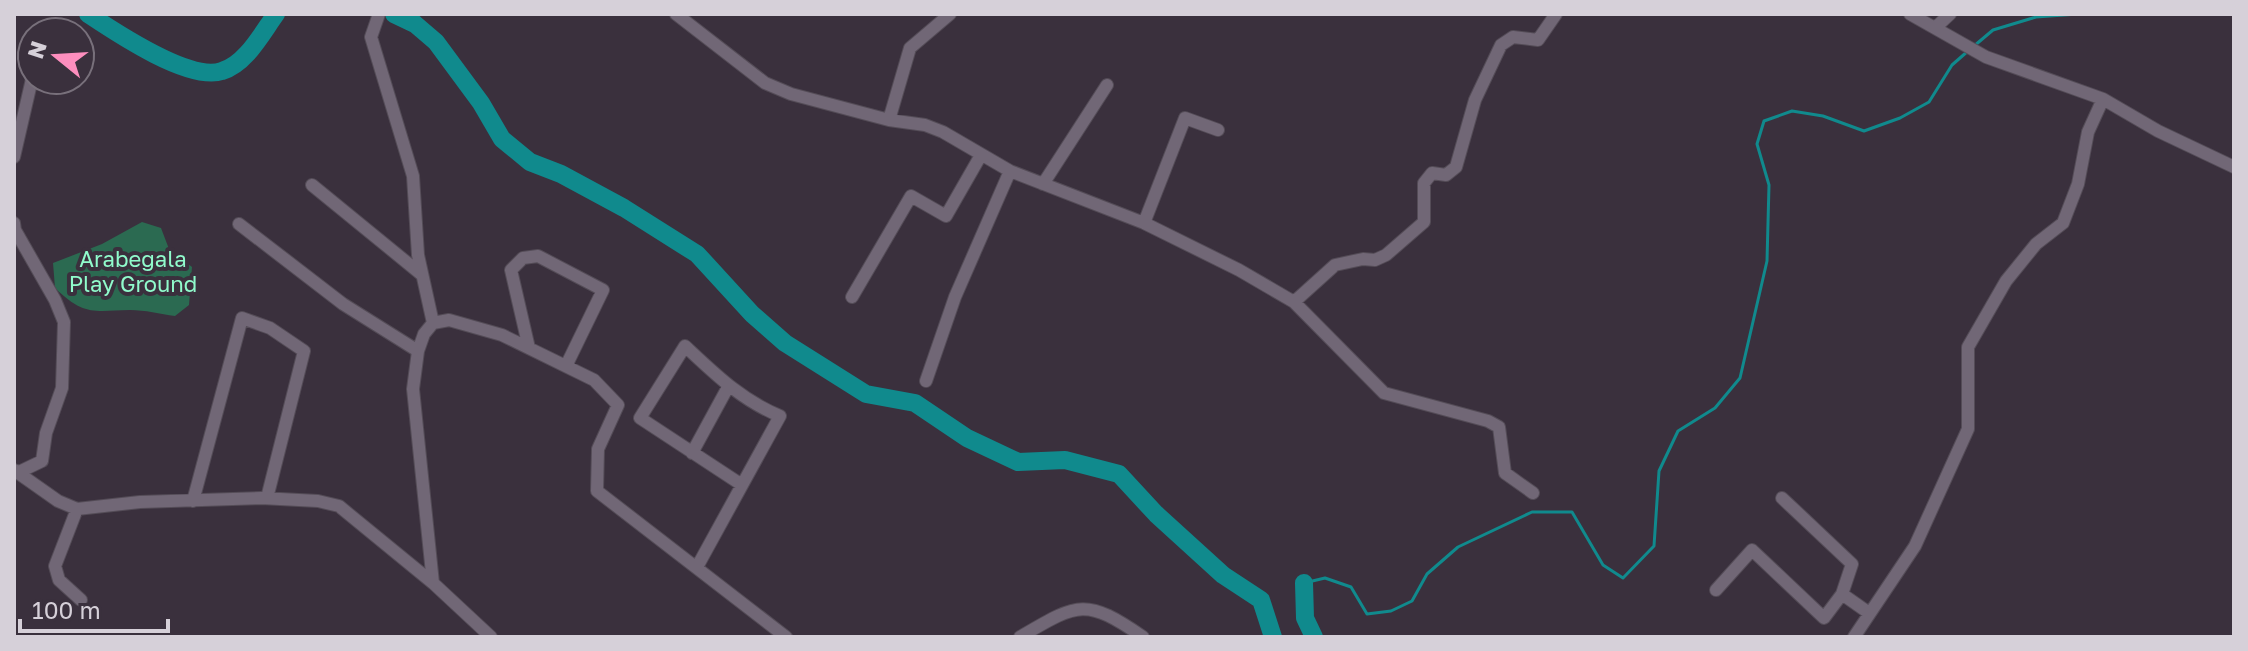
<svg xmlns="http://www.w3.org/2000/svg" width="2248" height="651" viewBox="0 0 2248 651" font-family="'Golos Text',sans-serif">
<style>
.green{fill:#2b6a51}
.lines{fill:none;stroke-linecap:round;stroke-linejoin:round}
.stream{stroke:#108a8d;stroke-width:3}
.river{stroke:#108a8d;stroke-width:18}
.minor-casing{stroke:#544c57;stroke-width:14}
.minor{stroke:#716776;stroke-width:12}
.labels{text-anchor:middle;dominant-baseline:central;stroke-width:8;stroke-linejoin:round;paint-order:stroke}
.park-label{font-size:22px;fill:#90fbcc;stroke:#3a303d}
</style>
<rect width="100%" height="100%" fill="#3a303d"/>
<!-- green -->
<path class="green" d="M 142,222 L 161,228 L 169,249 L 192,267 L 189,305 L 175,316 C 160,314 145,310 130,310 C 93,311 84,316 55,288 L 53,263 L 102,244 Z"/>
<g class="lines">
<!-- stream -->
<path class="stream" d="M 1974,46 L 1993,30 L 2036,17 L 2078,14
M 1304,583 L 1325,578 L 1351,587 L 1367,614 L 1391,611 L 1412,601 L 1427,574 L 1458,547 L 1532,512 L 1572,512 L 1603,565 L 1623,578 L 1654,546 L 1659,471 L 1678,431 L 1715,408 L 1740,378 L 1767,261 L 1769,185 L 1757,144 L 1764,121 L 1792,111 L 1823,116 L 1864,131 L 1900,118 L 1929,102 L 1952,65 L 1968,51"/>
<!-- river -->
<path class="river" d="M 88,14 C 115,32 189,82 222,71 C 246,64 262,33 276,14
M 394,14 L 415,24 L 436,42 L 481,103 L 502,139 L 530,162 L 561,174 L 624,208 L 697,254 L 752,314 L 785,343 L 866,394 L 915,403 L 967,438 L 1018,462 L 1065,460 L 1119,474 L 1156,514 L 1223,575 L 1261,600 L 1273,637
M 1304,583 L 1305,618 L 1314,637"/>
<defs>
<path id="minor" d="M 379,14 L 371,37 L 413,176 L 418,255 L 433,323 L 424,334 L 418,351 L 413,389 L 433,583
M 676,14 L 765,83 L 791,94 L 889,120 L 925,125 L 943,132 L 1010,171 L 1144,223 L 1239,270 L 1294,302 L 1335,265 L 1363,259 L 1375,260 L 1386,255 L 1424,222 L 1424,183 L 1432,173 L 1446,175 L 1456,167 L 1475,100 L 1501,45 L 1513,37 L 1538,40 L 1556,14
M 1910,14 L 1986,57 L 2103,99 L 2158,131 L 2234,167
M 1935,28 L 1950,14
M 889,120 L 910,48 L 950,14
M 14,157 L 32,79
M 1043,184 L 1107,85
M 312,185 L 421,274
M 14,223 L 15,230 L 55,300 L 64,322 L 62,388 L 46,433 L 42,461 L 17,473
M 1144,223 L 1185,118 L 1218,130
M 239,224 L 343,304 L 418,351
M 852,297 L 911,196 L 946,216 L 981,155
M 1294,302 L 1384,393 L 1488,421 L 1499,427 L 1505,473 L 1533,493
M 433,323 L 449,320 L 502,335 L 594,380 L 618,405 L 598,449 L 597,491 L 786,637
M 529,348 L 511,270 L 523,258 L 538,256 L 603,290 L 566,366
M 926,381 L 955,297 L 1010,171
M 692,453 L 728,387
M 14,470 L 58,501 L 77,509 L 140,502 L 261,498 L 318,501 L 339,506 L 433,583 L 491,637
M 1782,498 L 1852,564 L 1842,594
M 193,501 L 242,318 L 270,328 L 304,351 L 267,498
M 77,509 L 55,566 L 59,580 L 81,600
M 697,567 L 780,416 C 741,400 715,374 685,346 L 640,418 L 742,485
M 1716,590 L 1752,550 L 1824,618 L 1842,594 L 1869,613
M 1020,637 C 1078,603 1085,597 1143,637
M 1854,637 L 1915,546 L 1968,429 L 1968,347 L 2006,281 L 2036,244 L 2063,223 L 2078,184 L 2088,132 L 2103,99"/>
</defs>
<!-- minor casing -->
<use href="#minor" class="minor-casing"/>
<!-- minor -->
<use href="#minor" class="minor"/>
</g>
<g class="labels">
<!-- park labels -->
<g class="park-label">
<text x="133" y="258">Arabegala<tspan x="133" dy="25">Play Ground</tspan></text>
</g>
</g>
<!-- border -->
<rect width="2248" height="651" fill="none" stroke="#d6d0d9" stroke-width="32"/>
<!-- north arrow -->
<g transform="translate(56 56) rotate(288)"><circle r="38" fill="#3a303d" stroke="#78707b" stroke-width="2"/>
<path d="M0-6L14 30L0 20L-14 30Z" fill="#fd8ebe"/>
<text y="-12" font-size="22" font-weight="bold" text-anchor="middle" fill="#d6d0d9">N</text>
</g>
<!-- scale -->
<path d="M20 619v12h148v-12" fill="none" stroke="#d6d0d9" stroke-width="4"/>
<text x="32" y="619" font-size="24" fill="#d6d0d9" stroke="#3a303d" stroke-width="6" paint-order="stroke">100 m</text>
</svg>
